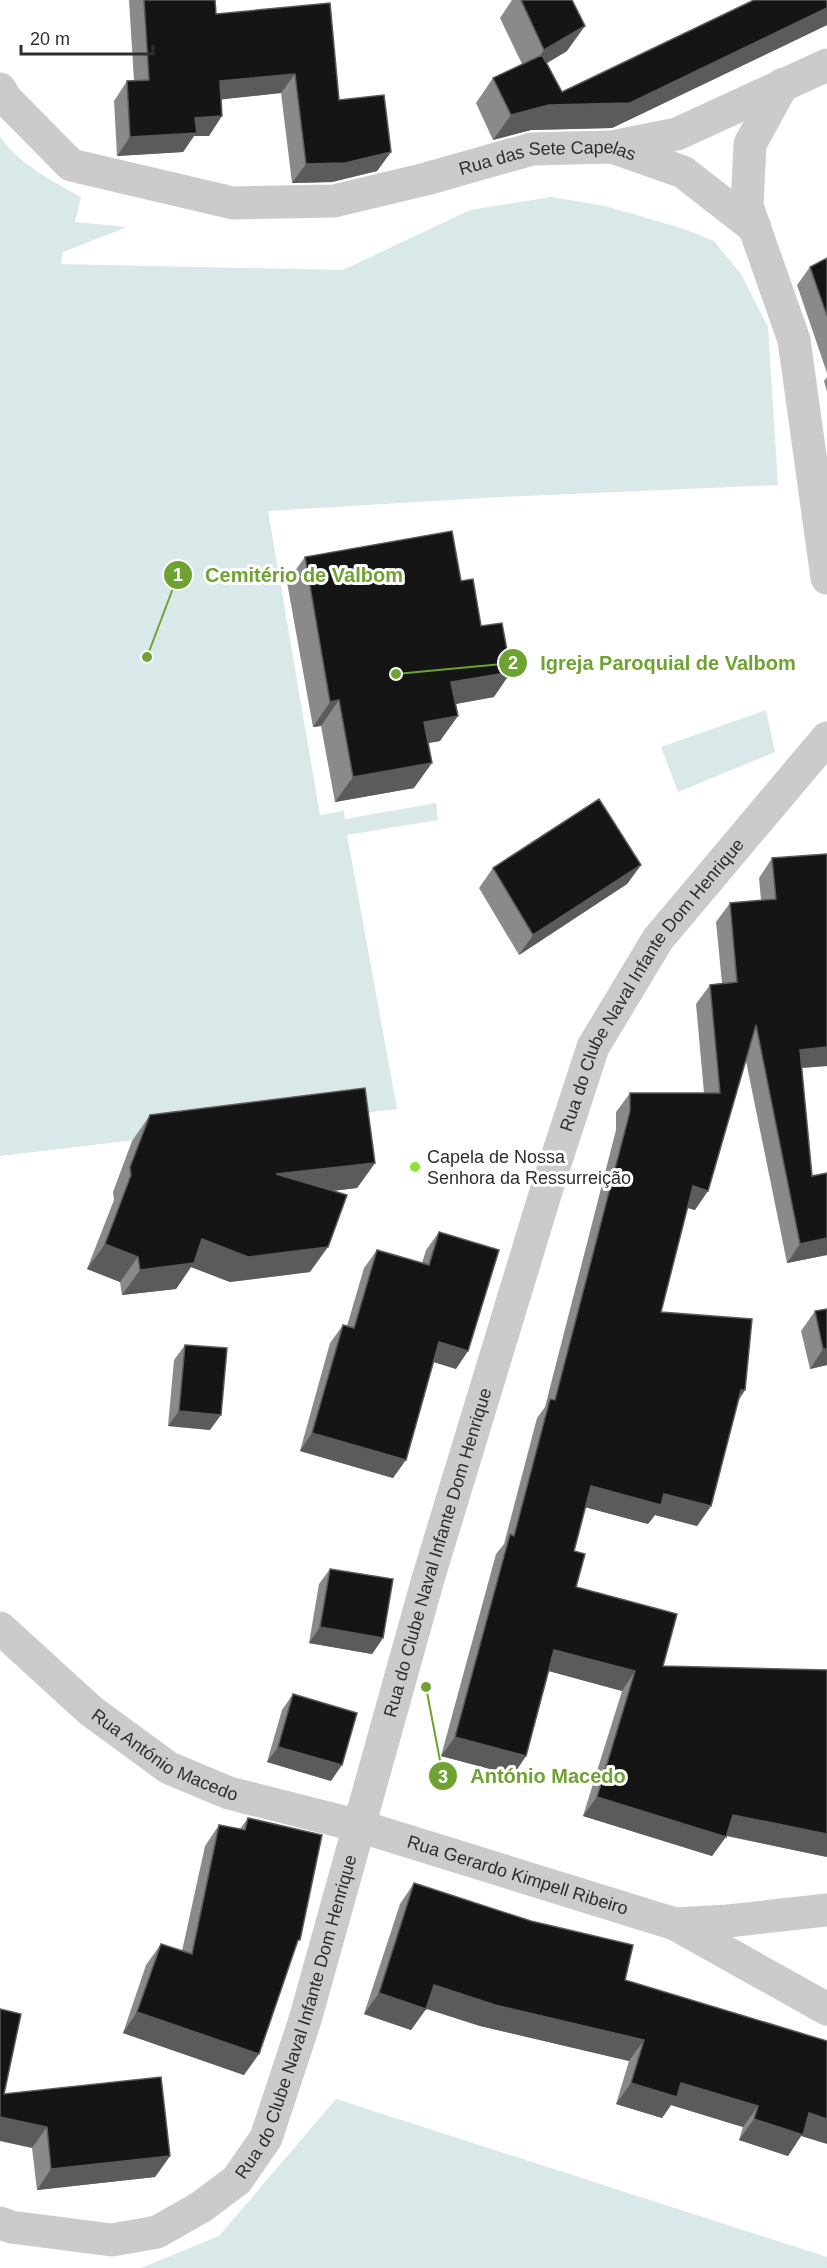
<svg xmlns="http://www.w3.org/2000/svg" width="827" height="2268" viewBox="0 0 827 2268" font-family="Arial,sans-serif">
<style>
.green{fill:#d9e8e8}
.lines{fill:none;stroke-linecap:round;stroke-linejoin:round}
.minor{stroke:#cbcbcb;stroke-width:33}
.tertiary{stroke:#cbcbcb;stroke-width:33}
.wall{fill:#8a8a8a}
.shaded-wall{fill:#5b5b5b}
.building{fill:#151515;stroke:#5b5b5b;stroke-width:1.5}
.poi-dot{fill:#90e134;stroke:#fff;stroke-width:2}
.labels{text-anchor:middle;dominant-baseline:central;stroke-width:6;stroke-linejoin:round;paint-order:stroke}
.street-label{font-size:18px;fill:#2e2e2e;stroke:#fff}
.poi-label{font-size:18px;fill:#2e2e2e;stroke:#fff;text-anchor:start}
.leader{fill:none;stroke:#6ea232;stroke-width:2}
.callout-dot{fill:#6ea232;stroke:#fff;stroke-width:2}
.mark-label{font-size:18px;text-anchor:middle;font-weight:bold;fill:#fff}
.callout-label{font-size:20px;text-anchor:middle;font-weight:bold;fill:#6ea232;stroke:#fff;stroke-width:6;stroke-linejoin:round;paint-order:stroke}
</style>
<rect width="100%" height="100%" fill="#fff"/>
<!-- green -->
<path class="green" d="M 0,137 C 20,165 52,181 81,197 L 75,222 L 127,227 L 63,252 L 61,264 L 343,270 L 470,210 L 551,197 L 605,206 L 684,229 L 714,241 L 741,274 L 768,327 L 778,485 L 500,497 L 268,511 L 320,815 L 344,811 L 345,819 L 436,803 L 438,820 L 347,835 L 397,1109 L 0,1156 Z
M 766,710 L 775,752 L 678,792 L 661,747 Z
M 336,2099 L 827,2257 L 827,2268 L 141,2268 L 219,2236 Z"/>
<g class="lines">
<!-- minor -->
<g class="minor">
<path d="M 783,84 L 750,144 L 747,206 L 794,340 L 827,578"/>
<path id="s1" d="M 0,89 L 6,99 L 71,165 L 233,203 L 334,201 L 426,179 L 532,149 L 612,147 L 683,172 L 755,228"/>
<path d="M 612,147 L 677,134 L 827,65"/>
<path id="s2" d="M 0,1628 L 91,1711 L 169,1768 L 229,1793 L 359,1826 L 675,1924 L 827,2009"/>
<path d="M 675,1924 L 728,1921 L 827,1910"/>
</g>
<!-- tertiary -->
<path class="tertiary" id="s3" d="M 0,2223 L 11,2227 L 112,2240 L 157,2232 L 201,2207 L 237,2180 L 266,2138 L 305,2020 L 428,1579 L 547,1188 L 593,1047 L 658,939 L 827,738"/>
</g>
<!-- wall -->
<path class="wall" d="M 129,0 L 215,0 L 216,14 L 339,100 L 391,152 L 377,171 L 332,182 L 292,183 L 281,93 L 221,99 L 209,136 L 194,136 L 183,152 L 117,156 L 114,101 L 127,81 L 134,81 Z
M 512,0 L 572,0 L 567,51 L 547,63 L 562,92 L 827,0 L 827,25 L 612,128 L 531,130 L 493,140 L 476,103 L 493,78 L 522,64 L 500,18 Z
M 827,258 L 827,373 L 797,285 L 810,267 Z
M 827,377 L 827,392 L 824,381 Z
M 305,557 L 461,581 L 494,697 L 455,704 L 440,741 L 428,743 L 414,788 L 335,802 L 321,726 L 313,727 L 287,582 Z
M 827,854 L 827,1066 L 801,1068 L 812,1176 L 827,1173 L 827,1255 L 787,1263 L 746,1061 L 695,1210 L 687,1208 L 661,1312 L 745,1390 L 738,1401 L 711,1506 L 697,1526 L 655,1515 L 648,1524 L 585,1507 L 574,1551 L 576,1587 L 663,1666 L 827,1670 L 827,1857 L 726,1836 L 712,1856 L 583,1816 L 622,1691 L 549,1671 L 526,1756 L 513,1775 L 441,1756 L 496,1554 L 504,1544 L 537,1418 L 545,1407 L 616,1130 L 616,1112 L 630,1093 L 704,1093 L 696,1004 L 710,985 L 722,983 L 716,922 L 730,903 L 761,900 L 759,878 L 772,858 Z
M 641,865 L 627,884 L 519,955 L 479,888 L 493,868 Z
M 150,1115 L 375,1163 L 357,1188 L 333,1191 L 310,1272 L 230,1282 L 191,1267 L 176,1289 L 122,1295 L 120,1282 L 87,1269 L 114,1200 L 113,1192 L 132,1141 Z
M 439,1232 L 456,1369 L 434,1362 L 393,1478 L 300,1451 L 330,1343 L 343,1325 L 347,1326 L 364,1268 L 377,1250 L 422,1263 L 426,1250 Z
M 815,1311 L 827,1365 L 810,1369 L 801,1331 Z
M 185,1345 L 210,1430 L 168,1426 L 174,1360 Z
M 330,1569 L 383,1638 L 372,1654 L 309,1643 L 319,1584 Z
M 293,1694 L 331,1781 L 267,1762 L 282,1710 Z
M 248,1818 L 295,1948 L 244,2075 L 123,2033 L 146,1965 L 161,1944 L 182,1951 L 205,1846 L 219,1825 L 240,1829 Z
M 414,1883 L 625,1980 L 801,2136 L 788,2156 L 739,2140 L 743,2127 L 671,2105 L 662,2118 L 616,2104 L 629,2061 L 480,2026 L 426,2009 L 411,2030 L 364,2014 L 400,1904 Z
M 4,2094 L 170,2156 L 155,2177 L 37,2190 L 32,2148 Z"/>
<!-- shaded-wall -->
<path class="shaded-wall" d="M 827,8 L 827,25 L 612,128 L 531,130 L 493,140 L 511,115 Z
M 585,26 L 567,51 L 527,75 L 544,50 Z
M 295,74 L 281,93 L 207,101 L 220,81 Z
M 222,116 L 209,136 L 194,136 L 183,152 L 117,156 L 130,137 L 195,118 Z
M 391,152 L 377,171 L 332,182 L 292,183 L 306,164 Z
M 511,672 L 494,697 L 434,708 L 451,682 Z
M 339,700 L 321,726 L 313,727 L 330,702 Z
M 458,716 L 440,741 L 407,747 L 424,722 Z
M 432,763 L 414,788 L 335,802 L 353,777 Z
M 641,865 L 627,884 L 519,955 L 533,935 Z
M 827,1047 L 827,1066 L 786,1069 L 800,1050 Z
M 375,1163 L 357,1188 L 258,1199 L 276,1174 Z
M 693,1186 L 708,1191 L 695,1210 L 679,1205 Z
M 827,1238 L 827,1255 L 787,1263 L 800,1244 Z
M 202,1239 L 328,1247 L 310,1272 L 230,1282 L 191,1267 L 176,1289 L 122,1295 L 140,1270 Z
M 105,1244 L 138,1257 L 120,1282 L 87,1269 Z
M 439,1342 L 468,1351 L 456,1369 L 427,1360 Z
M 823,1349 L 827,1349 L 827,1365 L 810,1369 Z
M 741,1390 L 745,1390 L 732,1410 Z
M 179,1411 L 221,1415 L 210,1430 L 168,1426 Z
M 312,1433 L 406,1460 L 393,1478 L 300,1451 Z
M 591,1486 L 664,1494 L 711,1506 L 697,1526 L 655,1515 L 648,1524 L 577,1505 Z
M 320,1627 L 383,1638 L 372,1654 L 309,1643 Z
M 554,1650 L 635,1671 L 622,1691 L 541,1669 Z
M 455,1737 L 526,1756 L 513,1775 L 441,1756 Z
M 278,1747 L 342,1765 L 331,1781 L 267,1762 Z
M 597,1797 L 726,1837 L 712,1856 L 583,1816 Z
M 733,1815 L 827,1834 L 827,1857 L 719,1834 Z
M 434,1985 L 644,2040 L 629,2061 L 480,2026 L 419,2006 Z
M 379,1993 L 426,2009 L 411,2030 L 364,2014 Z
M 137,2012 L 259,2054 L 244,2075 L 123,2033 Z
M 631,2083 L 681,2083 L 758,2106 L 743,2127 L 671,2105 L 662,2118 L 616,2104 Z
M 809,2113 L 827,2119 L 827,2144 L 801,2136 L 788,2156 L 739,2140 L 754,2119 Z
M 0,2117 L 47,2127 L 32,2148 L 0,2141 Z
M 170,2156 L 155,2177 L 37,2190 L 51,2169 Z"/>
<!-- building -->
<path class="building" d="M 144,0 L 215,0 L 216,14 L 330,3 L 339,100 L 384,95 L 391,152 L 345,163 L 306,164 L 295,74 L 220,81 L 222,116 L 195,118 L 197,133 L 130,137 L 127,81 L 149,80 Z
M 521,0 L 572,0 L 585,26 L 544,50 Z
M 754,0 L 827,0 L 827,8 L 630,103 L 549,105 L 511,115 L 493,78 L 542,55 L 562,92 Z
M 827,258 L 827,316 L 810,267 Z
M 452,531 L 461,581 L 473,579 L 481,626 L 502,623 L 511,672 L 451,682 L 458,716 L 424,722 L 432,763 L 353,777 L 339,700 L 330,702 L 305,557 Z
M 599,799 L 641,865 L 533,935 L 493,868 Z
M 827,854 L 827,1047 L 800,1050 L 812,1176 L 827,1173 L 827,1238 L 800,1244 L 756,1025 L 708,1191 L 693,1186 L 661,1312 L 752,1319 L 745,1390 L 741,1390 L 711,1506 L 664,1494 L 661,1505 L 591,1486 L 574,1551 L 585,1554 L 576,1587 L 677,1614 L 663,1666 L 827,1670 L 827,1834 L 733,1815 L 726,1837 L 597,1797 L 635,1671 L 554,1650 L 526,1756 L 455,1737 L 510,1534 L 514,1536 L 550,1399 L 555,1400 L 630,1111 L 630,1093 L 720,1093 L 710,985 L 737,982 L 730,903 L 776,899 L 772,858 Z
M 365,1088 L 375,1163 L 276,1174 L 347,1195 L 328,1247 L 248,1257 L 202,1239 L 194,1263 L 140,1270 L 138,1257 L 105,1244 L 131,1175 L 130,1167 L 150,1115 Z
M 439,1232 L 499,1250 L 468,1351 L 439,1342 L 406,1460 L 312,1433 L 343,1325 L 354,1328 L 377,1250 L 429,1265 Z
M 827,1309 L 827,1349 L 823,1349 L 815,1311 Z
M 185,1345 L 227,1348 L 221,1415 L 179,1411 Z
M 330,1569 L 393,1579 L 383,1638 L 320,1627 Z
M 293,1694 L 357,1713 L 342,1765 L 278,1747 Z
M 248,1818 L 322,1835 L 300,1940 L 298,1940 L 259,2054 L 137,2012 L 161,1944 L 192,1954 L 219,1825 L 245,1830 Z
M 414,1883 L 531,1921 L 633,1945 L 625,1980 L 827,2041 L 827,2119 L 809,2113 L 803,2135 L 754,2119 L 758,2106 L 681,2083 L 677,2097 L 631,2083 L 644,2040 L 495,2005 L 434,1985 L 426,2009 L 379,1993 Z
M 0,2009 L 21,2014 L 4,2094 L 161,2077 L 170,2156 L 51,2169 L 47,2127 L 0,2117 Z"/>
<!-- markers -->
<circle class="poi-dot" cx="415" cy="1167" r="6"/>
<g class="labels">
<!-- street labels -->
<g class="street-label">
<text stroke="none"><textPath href="#s1" startOffset="591">Rua das Sete Capelas</textPath></text>
<text stroke="none"><textPath href="#s3" startOffset="1528">Rua do Clube Naval Infante Dom Henrique</textPath></text>
<text stroke="none"><textPath href="#s3" startOffset="916">Rua do Clube Naval Infante Dom Henrique</textPath></text>
<text stroke="none"><textPath href="#s2" startOffset="210">Rua António Macedo</textPath></text>
<text stroke="none"><textPath href="#s2" startOffset="585">Rua Gerardo Kimpell Ribeiro</textPath></text>
<text stroke="none"><textPath href="#s3" startOffset="430">Rua do Clube Naval Infante Dom Henrique</textPath></text>
</g>
<!-- poi labels -->
<g class="poi-label">
<text x="427" y="1157">Capela de Nossa<tspan x="427" dy="21">Senhora da Ressurreição</tspan></text>
</g>
</g>
<!-- callouts -->
<path class="leader" d="M147 657L178 575M396 674L513 663M426 1687L443 1776"/>
<g class="callout-dot">
<circle cx="147" cy="657" r="6"/>
<circle cx="396" cy="674" r="6"/>
<circle cx="426" cy="1687" r="6"/>
<circle cx="178" cy="575" r="15"/>
<circle cx="513" cy="663" r="15"/>
<circle cx="443" cy="1776" r="15"/>
</g>
<g class="mark-label">
<text x="178" y="581">1</text>
<text x="513" y="669">2</text>
<text x="443" y="1783">3</text>
</g>
<g class="callout-label">
<text x="304" y="582">Cemitério de Valbom</text>
<text x="668" y="670">Igreja Paroquial de Valbom</text>
<text x="548" y="1783">António Macedo</text>
</g>
<!-- scale -->
<path d="M21 45v9h132v-9" fill="none" stroke="#2e2e2e" stroke-width="3"/>
<text x="30" y="45" font-size="18" fill="#2e2e2e" stroke="#ffffff" stroke-width="4.5" paint-order="stroke">20 m</text>
</svg>
